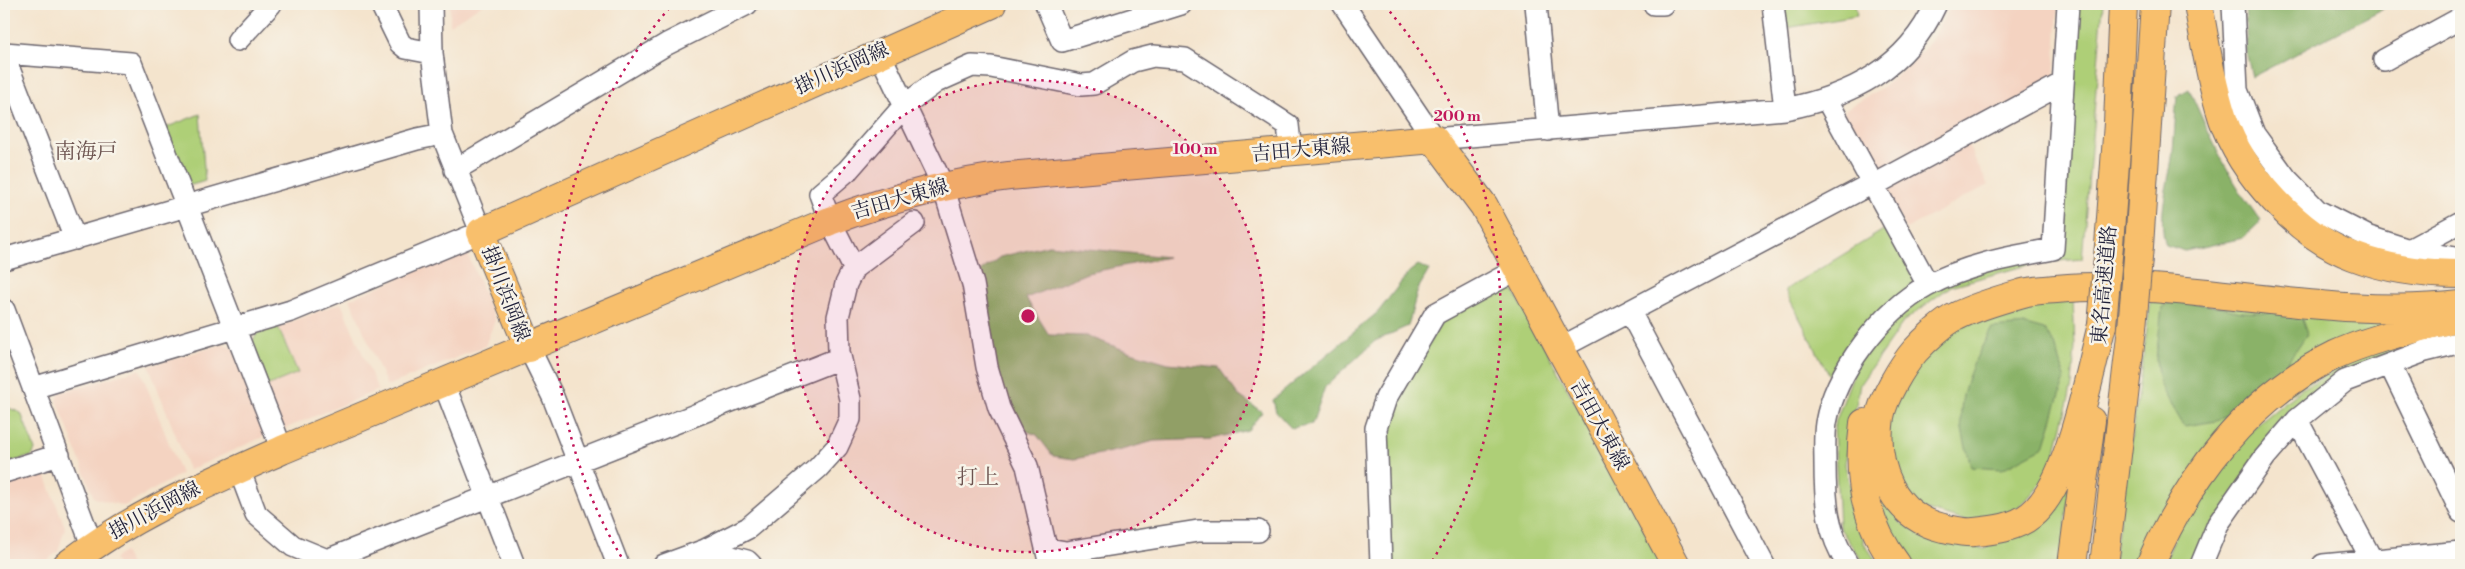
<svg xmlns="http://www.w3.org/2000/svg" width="2465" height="569" viewBox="0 0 2465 569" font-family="'Libre Bodoni','Noto Serif JP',serif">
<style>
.built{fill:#f4d3c1}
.green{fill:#aecf77;stroke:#687859}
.forest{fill:#8ab268;stroke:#566a52}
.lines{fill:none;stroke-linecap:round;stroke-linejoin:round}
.minor-casing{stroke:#6c666e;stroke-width:24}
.major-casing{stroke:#6c666e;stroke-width:30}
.highway-casing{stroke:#6c666e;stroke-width:30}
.minor{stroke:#fff;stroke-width:21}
.major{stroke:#f8bf6c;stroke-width:28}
.highway{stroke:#f8bf6c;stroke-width:28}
.highway-bridge-casing{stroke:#6c666e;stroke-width:30;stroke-linecap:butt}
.highway-bridge{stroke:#f8bf6c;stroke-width:28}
.ring{fill:none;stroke:#c2185b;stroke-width:2.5;stroke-dasharray:2.5 5}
.labels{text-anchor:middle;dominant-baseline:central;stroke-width:5;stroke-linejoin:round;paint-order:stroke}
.street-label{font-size:20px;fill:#22223b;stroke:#f7f3e8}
.neighbourhood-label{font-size:21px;fill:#6c534f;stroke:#f7f3e8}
.centre{fill:#c2185b;stroke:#f7f3e8;stroke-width:2.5}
.ring-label{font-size:15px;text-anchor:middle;font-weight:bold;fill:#c2185b;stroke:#f7f3e8;stroke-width:5;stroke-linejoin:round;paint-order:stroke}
</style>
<rect width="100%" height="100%" fill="#f7f3e8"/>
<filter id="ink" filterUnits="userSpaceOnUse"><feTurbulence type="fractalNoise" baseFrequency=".02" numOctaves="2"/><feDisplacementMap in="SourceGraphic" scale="10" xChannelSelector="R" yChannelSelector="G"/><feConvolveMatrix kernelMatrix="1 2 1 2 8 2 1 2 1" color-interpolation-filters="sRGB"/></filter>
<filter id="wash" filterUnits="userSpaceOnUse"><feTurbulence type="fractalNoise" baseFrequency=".0096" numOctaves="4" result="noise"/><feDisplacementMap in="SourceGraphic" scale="20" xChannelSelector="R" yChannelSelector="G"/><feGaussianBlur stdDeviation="1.12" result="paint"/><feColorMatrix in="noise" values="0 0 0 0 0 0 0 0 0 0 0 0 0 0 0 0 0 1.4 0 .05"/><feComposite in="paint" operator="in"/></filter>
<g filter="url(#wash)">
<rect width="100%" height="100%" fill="#f4e4cd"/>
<!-- built -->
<path class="built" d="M 450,4 L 483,4 L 450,25 Z
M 1952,4 L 2058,4 L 2054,78 L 1881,174 L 1874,172 L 1843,116 L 1846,109 L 1882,88 L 1910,65 L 1930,42 Z
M 1967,143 L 1988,185 L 1906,229 L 1887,193 L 1889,185 Z
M 461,252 L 468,255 L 495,320 L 485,346 L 387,386 L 350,299 Z
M 341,303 L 378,390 L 286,428 L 279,426 L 264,387 L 298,373 L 278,327 Z
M 224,344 L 234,349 L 266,431 L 263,437 L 189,470 L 149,366 Z
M 140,369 L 181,474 L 124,506 L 94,498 L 57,400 L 60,393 Z
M 37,469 L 44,472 L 65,527 L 58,552 L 40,565 L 4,565 L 4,479 Z
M 124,552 L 131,565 L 117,565 L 114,559 Z"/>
<!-- green -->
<path class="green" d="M 1783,4 L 1855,4 L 1857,16 L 1786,28 Z
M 2076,4 L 2103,4 L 2082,259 L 2035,263 L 1951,286 L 1904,321 L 1860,384 L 1845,464 L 1864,543 L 1879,565 L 1865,565 L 1839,527 L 1834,426 L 1859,359 L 1896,314 L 1947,280 L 2062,250 Z
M 200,114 L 205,181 L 192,185 L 186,183 L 165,128 Z
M 1890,226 L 1915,283 C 1882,310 1853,339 1829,375 L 1785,290 Z
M 1511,286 L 1664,565 L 1390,565 L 1385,439 L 1392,411 L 1414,368 L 1443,320 Z
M 2073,299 L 2075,346 L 2072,385 L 2051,471 L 2021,506 L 1983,526 L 1920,508 L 1897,479 L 1885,428 L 1904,378 L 1965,320 L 2033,304 Z
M 2151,301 L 2409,321 L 2217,438 L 2148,565 L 2113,565 Z
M 278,327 L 298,373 L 264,387 L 249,348 L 257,333 Z
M 2461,327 L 2461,342 L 2316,397 L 2201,565 L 2164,565 L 2185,511 L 2235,443 L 2300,390 L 2358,357 Z
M 9,408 L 21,413 L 35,450 L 32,456 L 4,464 L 4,410 Z
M 1869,456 L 1901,524 L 1935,538 L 1985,549 L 2032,525 L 2070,482 L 2062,565 L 1915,565 L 1886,535 Z"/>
<!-- forest -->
<path class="forest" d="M 2245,4 L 2392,4 L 2252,77 L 2247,56 Z
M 2189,89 C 2210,136 2229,180 2261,221 L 2243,238 L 2185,251 L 2166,245 C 2156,216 2170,180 2173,150 C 2175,132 2175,114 2177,96 Z
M 1049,245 L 1168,257 L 1087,273 L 1026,298 L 1049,335 L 1087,336 L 1124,350 L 1168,363 L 1219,368 L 1238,395 L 1262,412 L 1248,430 L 1211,439 L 1154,441 L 1121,450 L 1074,459 L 1053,456 L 1037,435 L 1007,424 L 993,386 L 981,271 L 1000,257 Z
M 1418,265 L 1429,270 L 1418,289 L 1408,326 L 1375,341 L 1325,387 L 1312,424 L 1291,428 L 1276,412 L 1273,400 L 1378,312 L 1409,272 Z
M 2176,299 L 2242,312 L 2300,314 L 2307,334 L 2270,388 L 2217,421 L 2184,426 L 2159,384 L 2156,359 L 2162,307 Z
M 2026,325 L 2044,330 L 2055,344 L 2065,378 L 2044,447 L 2002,469 L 1971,467 C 1968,452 1962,436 1961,420 C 1959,388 1977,355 1992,328 Z"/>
</g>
<g filter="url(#ink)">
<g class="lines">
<defs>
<path id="minor" d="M 381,4 L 400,43 L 406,48 L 432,53
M 1046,4 L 1062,41 L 1181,4
M 1343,4 L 1434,139 L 1785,109 C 1851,96 1907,68 1936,4
M 1536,4 L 1548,130
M 1654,4 L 1663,4
M 1773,4 L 1785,109
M 2233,4 L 2237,90 L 2254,134 L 2286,178 L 2318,211 L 2369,237 L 2409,250 L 2461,259
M 238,40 L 271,4
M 879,52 L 943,186 L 973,284 L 987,367 L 999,408 L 1027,466 L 1050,565
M 4,53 L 131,63 L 282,450
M 4,56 L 75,239
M 2384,60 L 2461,18
M 1827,100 L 1928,285
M 455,170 L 667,44 L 747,4
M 2409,250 L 2461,222
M 4,259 L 417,139 L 442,134
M 854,268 L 830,221 L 820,194 L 848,170 L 904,106 L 936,82 L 972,66 L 991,67 L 1081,85 L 1094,84 L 1133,61 L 1153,56 L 1185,59 L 1288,125 L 1291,152
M 4,310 L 92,545
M 1630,312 L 1764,565
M 529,348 L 553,397 L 618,565
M 1558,349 L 1865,187 L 1874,185 L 2063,83
M 2390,365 L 2461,512
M 443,381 L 514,565
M 33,388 L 291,311 L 481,232 L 442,134 L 432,53 L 431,4
M 2297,420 L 2373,562
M 239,469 L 256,514 L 293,546 L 327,560 L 331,565
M 4,472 L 59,455
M 1048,549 L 1066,552 L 1198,531 L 1258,531
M 705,550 L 747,561 L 751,565
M 327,560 L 840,358
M 664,565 L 705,550 L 748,528 L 818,468 L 837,447 L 850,419 L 850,399 L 839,352 L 838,317 L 846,284 L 854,268 L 914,223
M 1381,565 L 1376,428 L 1386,398 L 1435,314 L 1516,270
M 1848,565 C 1827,533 1825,501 1825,464 C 1825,451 1824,436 1826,423 C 1835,372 1882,311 1927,286 C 1965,265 2010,257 2053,249 L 2068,4
M 2201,565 L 2218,524 L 2265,457 L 2297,420 L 2345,381 L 2425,351 L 2461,342
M 2323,565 L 2461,552"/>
<path id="major" d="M 529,348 L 481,232 L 992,4
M 67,565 C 132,515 208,483 282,450 L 830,221 C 889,199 947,183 1009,176 L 1434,139 L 1484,206 L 1676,565"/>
<path id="highway" d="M 2198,4 C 2205,42 2211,82 2223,119 C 2241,173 2299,236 2353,256 C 2387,269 2425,274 2461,274
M 2109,245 L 2118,123 L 2123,4
M 2139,246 L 2155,4
M 2102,325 C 2089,374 2070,484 2031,515 C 2015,528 1994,530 1974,532 C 1963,533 1954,530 1943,528 C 1892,516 1873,466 1880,417 C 1883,398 1902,366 1915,351 C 1924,341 1945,321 1957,316 C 1977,306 2002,299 2023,293 C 2034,290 2045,290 2056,289 C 2107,284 2156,287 2207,293 C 2291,302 2377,315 2461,305
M 1864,423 C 1857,476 1864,522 1897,565
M 2072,565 L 2091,421
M 2104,565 L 2132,328
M 2150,565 C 2188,478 2247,398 2335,355 C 2372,338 2416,329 2455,318"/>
</defs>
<!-- minor casing -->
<use href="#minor" class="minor-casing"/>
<!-- major casing -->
<use href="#major" class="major-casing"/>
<!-- highway casing -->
<use href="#highway" class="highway-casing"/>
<!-- minor -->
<use href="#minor" class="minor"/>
<!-- major -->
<use href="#major" class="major"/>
<!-- highway -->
<use href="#highway" class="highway"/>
<defs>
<path id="highway-bridge" d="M 2102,325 L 2109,245
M 2132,328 L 2139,246"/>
</defs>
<!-- highway-bridge casing -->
<use href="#highway-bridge" class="highway-bridge-casing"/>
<!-- highway-bridge -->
<use href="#highway-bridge" class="highway-bridge"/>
</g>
</g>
<!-- distance rings -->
<circle cx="1028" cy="316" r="236" fill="#c2185b" fill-opacity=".12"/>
<g class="ring">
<circle cx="1028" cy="316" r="236"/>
<path d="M625 563A473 473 0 0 1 671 6M1385 6A473 473 0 0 1 1431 563"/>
</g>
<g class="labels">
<!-- street labels -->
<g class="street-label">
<text transform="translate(842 69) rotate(-24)">掛川浜岡線</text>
<text transform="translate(1301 151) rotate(-5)">吉田大東線</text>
<text transform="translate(900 200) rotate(-16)">吉田大東線</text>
<text transform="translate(2105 285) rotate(-85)">東名高速道路</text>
<text transform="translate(505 294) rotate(69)">掛川浜岡線</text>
<text transform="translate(1599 425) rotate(61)">吉田大東線</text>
<text transform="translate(155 511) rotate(-28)">掛川浜岡線</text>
</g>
<!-- neighbourhood labels -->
<g class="neighbourhood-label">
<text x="86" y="152">南海戸</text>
<text x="978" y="478">打上</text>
</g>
</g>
<circle cx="1028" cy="316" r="8" class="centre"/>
<g class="ring-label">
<text x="1457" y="121">200 m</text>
<text x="1195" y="154">100 m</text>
</g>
<!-- margin -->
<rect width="2465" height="569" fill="none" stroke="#f7f3e8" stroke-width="20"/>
</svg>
